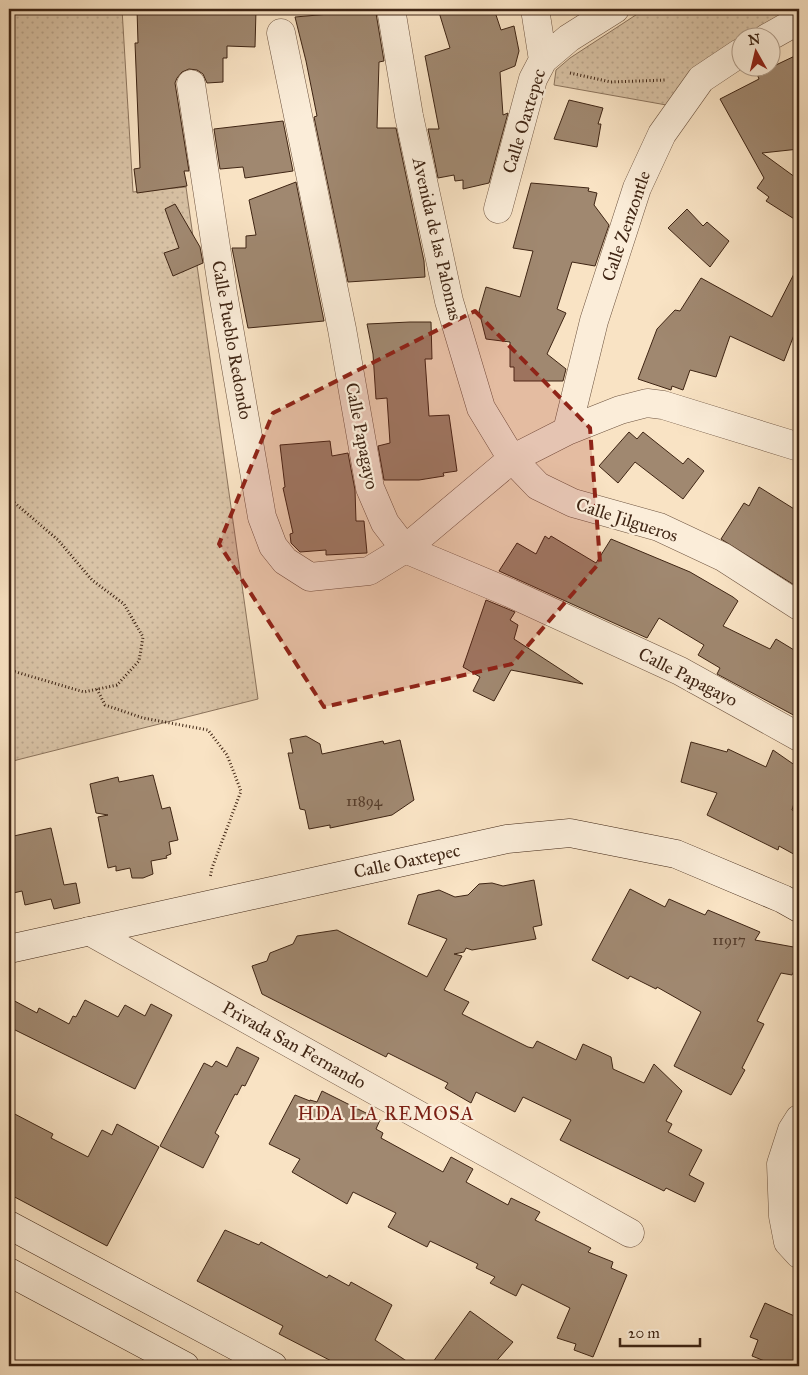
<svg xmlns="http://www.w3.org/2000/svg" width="808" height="1375" viewBox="0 0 808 1375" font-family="'IM FELL Great Primer',serif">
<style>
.grass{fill:url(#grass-dots);stroke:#8c745d}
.building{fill:#a08870;stroke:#3f2514}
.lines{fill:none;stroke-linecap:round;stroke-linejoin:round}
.minor-casing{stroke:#6e5440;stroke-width:29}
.secondary-casing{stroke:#3f2514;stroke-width:29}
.path{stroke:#3f2514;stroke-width:3;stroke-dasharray:1 2.5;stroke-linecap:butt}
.minor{stroke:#fbedd9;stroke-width:28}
.secondary{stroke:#fbedd9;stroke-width:28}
.marked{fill:#8f2418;fill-opacity:0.2;stroke:#8f2418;stroke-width:4;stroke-dasharray:10 6;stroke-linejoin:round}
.labels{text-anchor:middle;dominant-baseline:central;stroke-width:4.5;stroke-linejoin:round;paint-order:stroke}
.number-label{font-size:15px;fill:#573e2b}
.street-label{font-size:18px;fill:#3f2514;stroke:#fbedd9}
.neighbourhood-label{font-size:19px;letter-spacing:1px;fill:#7a1f14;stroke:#fbedd9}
</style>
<defs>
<pattern id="grass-dots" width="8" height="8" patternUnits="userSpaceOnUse" patternTransform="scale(1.25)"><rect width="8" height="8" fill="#d9c3a6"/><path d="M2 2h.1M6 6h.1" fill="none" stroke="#bba78e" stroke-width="1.8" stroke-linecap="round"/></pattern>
</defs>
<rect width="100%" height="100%" fill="#f9e3c4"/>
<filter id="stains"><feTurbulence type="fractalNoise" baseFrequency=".004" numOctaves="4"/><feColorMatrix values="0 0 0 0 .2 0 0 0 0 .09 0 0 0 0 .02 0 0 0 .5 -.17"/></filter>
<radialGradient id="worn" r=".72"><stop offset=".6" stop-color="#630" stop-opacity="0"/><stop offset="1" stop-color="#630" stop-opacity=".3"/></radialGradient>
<!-- grass -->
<path class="grass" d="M 9,9 L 122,9 L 133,192 L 186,187 L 258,699 L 9,762 Z
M 645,9 L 799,9 L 799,11 L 748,37 L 740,38 L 740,41 L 672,106 L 554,85 L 556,70 L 570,58 Z"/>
<!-- building -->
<path class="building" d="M 137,9 L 256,10 L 255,47 L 227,46 L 227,58 L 223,58 L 223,82 L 207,83 L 203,74 L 197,70 L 189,69 L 182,72 L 177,78 L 175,83 L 189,171 L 184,171 L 187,186 L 137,193 L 134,169 L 140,168 L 135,43 L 138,43 Z
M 438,9 L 487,9 L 489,14 L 495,12 L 501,30 L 514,26 L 519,51 L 515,66 L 500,72 L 503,115 L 508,113 L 489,183 L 463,189 L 463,180 L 455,181 L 454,175 L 438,178 L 428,129 L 439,129 L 425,56 L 450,48 Z
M 341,10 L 376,13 L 384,61 L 379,62 L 377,128 L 396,128 L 424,261 L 425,277 L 348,282 L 314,117 L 317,116 L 306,61 L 295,17 L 341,13 Z
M 799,54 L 799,149 L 762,153 L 799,180 L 799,222 L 766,201 L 769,197 L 757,188 L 764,178 L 720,99 L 759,79 L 757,74 Z
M 569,100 L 603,108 L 598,124 L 601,124 L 597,147 L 554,139 Z
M 283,121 L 293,171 L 245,178 L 243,167 L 220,169 L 214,129 Z
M 296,182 L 324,321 L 248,328 L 232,248 L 246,248 L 246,236 L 256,235 L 249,200 Z
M 531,183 L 589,188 L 588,191 L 597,193 L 594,205 L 609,225 L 595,266 L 572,262 L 557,309 L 566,313 L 547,354 L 566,369 L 563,381 L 514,381 L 514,367 L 510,367 L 510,342 L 486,339 L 479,311 L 486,287 L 520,297 L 533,251 L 513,248 Z
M 175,204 L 200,247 L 203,263 L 173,276 L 164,253 L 179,248 L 165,209 Z
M 687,209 L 703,226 L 707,222 L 729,241 L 710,267 L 668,228 Z
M 799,264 L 799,322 L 784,361 L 730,336 L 716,377 L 690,370 L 683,390 L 672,386 L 671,390 L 638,379 L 657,329 L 675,310 L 680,311 L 701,278 L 772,317 Z
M 410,322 L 431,322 L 432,359 L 425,359 L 429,416 L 449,415 L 457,471 L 443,473 L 444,476 L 419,480 L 384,480 L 378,446 L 390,443 L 387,398 L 376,399 L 373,354 L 367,324 Z
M 629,432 L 637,439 L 643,432 L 683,464 L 688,458 L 704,471 L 683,499 L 635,462 L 618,483 L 599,466 Z
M 330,441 L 332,456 L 348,453 L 355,490 L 356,521 L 364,521 L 367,553 L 326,555 L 326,550 L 300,552 L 291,543 L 290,534 L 293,533 L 283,488 L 285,487 L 280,445 Z
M 759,487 L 799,512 L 799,588 L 721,539 L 744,503 L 749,506 Z
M 545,536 L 549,539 L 551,536 L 596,563 L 611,539 L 690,572 L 733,597 L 738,601 L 723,626 L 770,649 L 776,639 L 799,653 L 799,718 L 717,674 L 720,668 L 698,655 L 704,645 L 659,618 L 647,638 L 499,571 L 517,543 L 536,554 Z
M 486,600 L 515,612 L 510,620 L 518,625 L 514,639 L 583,684 L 511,670 L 494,701 L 473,691 L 480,677 L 463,667 Z
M 306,736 L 320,744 L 322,754 L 383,741 L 384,744 L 400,740 L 414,800 L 392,815 L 330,828 L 330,825 L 309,829 L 305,810 L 300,809 L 288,753 L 293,753 L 290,739 Z
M 691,742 L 727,752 L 728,749 L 766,767 L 773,750 L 799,768 L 799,786 L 792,810 L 799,813 L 799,857 L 779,846 L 778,850 L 707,815 L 717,793 L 681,782 Z
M 153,775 L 162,809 L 170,807 L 178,840 L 169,842 L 171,854 L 166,856 L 167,858 L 151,861 L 153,874 L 143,878 L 132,878 L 130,868 L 116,871 L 116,866 L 108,868 L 98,817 L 108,815 L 96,813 L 90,784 L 118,777 L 119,782 Z
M 51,828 L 64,885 L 76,883 L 80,903 L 54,909 L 51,899 L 25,905 L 22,891 L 9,894 L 9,837 Z
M 534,880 L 542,925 L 533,927 L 536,939 L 472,950 L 466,948 L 464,952 L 454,954 L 462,956 L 444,990 L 469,1002 L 462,1014 L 528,1047 L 533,1048 L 537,1041 L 576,1060 L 583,1044 L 611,1057 L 613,1069 L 644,1083 L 654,1064 L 682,1091 L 666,1121 L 672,1124 L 668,1132 L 702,1150 L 689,1175 L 704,1183 L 695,1202 L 666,1188 L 664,1191 L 560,1140 L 571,1120 L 523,1097 L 515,1112 L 476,1092 L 471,1103 L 445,1088 L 448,1083 L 388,1053 L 386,1057 L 262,994 L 252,966 L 267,961 L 270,953 L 293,944 L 297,936 L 337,930 L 427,977 L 447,939 L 408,924 L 418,895 L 439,890 L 455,897 L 468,895 L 479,884 L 492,883 L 503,886 Z
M 630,889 L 665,907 L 669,899 L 705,915 L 708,910 L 760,932 L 755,940 L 799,948 L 799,961 L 792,975 L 781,973 L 757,1021 L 764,1024 L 742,1068 L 745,1070 L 731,1095 L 674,1066 L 701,1012 L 657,987 L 656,989 L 630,976 L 628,979 L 592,960 Z
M 9,998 L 37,1013 L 39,1008 L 69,1024 L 73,1016 L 76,1017 L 85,1000 L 118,1017 L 125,1005 L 145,1016 L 151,1004 L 172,1015 L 135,1089 L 9,1027 Z
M 237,1047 L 259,1058 L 245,1086 L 242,1085 L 237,1095 L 235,1094 L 215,1133 L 219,1136 L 203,1168 L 160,1146 L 204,1063 L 212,1067 L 216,1061 L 227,1067 Z
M 322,1091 L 380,1120 L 376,1129 L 383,1133 L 381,1138 L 443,1172 L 451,1157 L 473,1169 L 466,1182 L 508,1205 L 511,1198 L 540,1212 L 535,1220 L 591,1248 L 588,1252 L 613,1262 L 611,1268 L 627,1275 L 593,1357 L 574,1350 L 576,1344 L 557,1338 L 570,1308 L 522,1284 L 516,1296 L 490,1283 L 495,1277 L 476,1268 L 478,1264 L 430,1241 L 427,1247 L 388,1227 L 396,1213 L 353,1192 L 347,1204 L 292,1172 L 300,1159 L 269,1144 L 295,1095 L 310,1101 L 310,1100 L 317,1102 Z
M 9,1111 L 53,1134 L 51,1138 L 88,1157 L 102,1130 L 112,1135 L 117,1124 L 159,1147 L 107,1246 L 9,1194 Z
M 225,1230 L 259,1245 L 261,1242 L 327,1278 L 329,1275 L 349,1286 L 351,1282 L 392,1305 L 375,1340 L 414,1366 L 341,1366 L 279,1334 L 283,1326 L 197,1281 Z
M 765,1303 L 799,1318 L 799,1366 L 777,1366 L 752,1356 L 758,1340 L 750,1337 Z
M 470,1311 L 513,1342 L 492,1366 L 430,1366 Z"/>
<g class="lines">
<defs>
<path id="minor" d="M 391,9 L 409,116 L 449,301 L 481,408 L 512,459 L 538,486 L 573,503 L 659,527 L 723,557 L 799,606
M 535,9 L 543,60
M 281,33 L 342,329 L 370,488 L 385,523 L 405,549 L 510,593 L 680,671 L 799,737
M 767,38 L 799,20
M 191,84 L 223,293 L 262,517 L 273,546 L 285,561 L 310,577 L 369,571 L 405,549 L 512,459 L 567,431 L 620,410 L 647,403 L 663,405 L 799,447
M 498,209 L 533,79 L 543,60 L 569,38 L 615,9
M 567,431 L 594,321 L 637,188 L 662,134 L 701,79 L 740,53
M 89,931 L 630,1233
M 799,1119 L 792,1130 L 781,1164 L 783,1216 L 788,1242 L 799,1254"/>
<path id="secondary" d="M 9,949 L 507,839 L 570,833 L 676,854 L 783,899 L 799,908
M 9,1225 L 273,1366
M 9,1272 L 185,1366"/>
</defs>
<!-- minor casing -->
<use href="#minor" class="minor-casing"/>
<!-- secondary casing -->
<use href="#secondary" class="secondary-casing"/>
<!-- path -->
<path class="path" d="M 570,73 L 611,82 L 666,80
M 9,498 L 58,540 L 92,580 L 124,604 L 143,637 L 139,661 L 117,685 L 84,692 L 9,670
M 97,689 L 105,705 L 143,718 L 208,730 L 227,755 L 241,791 L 212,868 L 210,878"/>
<!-- minor -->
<use href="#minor" class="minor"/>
<!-- secondary -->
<use href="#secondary" class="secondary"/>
</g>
<!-- marked area -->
<path class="marked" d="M 475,311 L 590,428 L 600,562 L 512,664 L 324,707 L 219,544 L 273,413 Z"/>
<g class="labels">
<!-- number labels -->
<g class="number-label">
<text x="364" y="801">11894</text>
<text x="729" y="940">11917</text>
</g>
<!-- street labels -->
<g class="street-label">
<text transform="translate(524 121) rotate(-73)">Calle Oaxtepec</text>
<text transform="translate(626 226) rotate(-71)">Calle Zenzontle</text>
<text transform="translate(437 239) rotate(77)">Avenida de las Palomas</text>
<text transform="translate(232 340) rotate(80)">Calle Pueblo Redondo</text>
<text transform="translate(362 436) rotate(79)">Calle Papagayo</text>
<text transform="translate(627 520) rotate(18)">Calle Jilgueros</text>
<text transform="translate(688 677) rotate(27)">Calle Papagayo</text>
<text transform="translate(407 861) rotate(-12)">Calle Oaxtepec</text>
<text transform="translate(294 1045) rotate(29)">Privada San Fernando</text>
</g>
<!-- neighbourhood labels -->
<g class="neighbourhood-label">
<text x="386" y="1113">HDA LA REMOSA</text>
</g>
</g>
<!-- margin -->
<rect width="808" height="1375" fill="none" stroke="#f9e3c4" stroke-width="30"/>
<rect x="10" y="10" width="788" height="1355" fill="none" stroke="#3f2514" stroke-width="2.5"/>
<rect x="15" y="15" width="778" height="1345" fill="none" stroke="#3f2514"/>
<!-- north arrow -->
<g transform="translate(756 52) rotate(352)"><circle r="24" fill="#fbedd9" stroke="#b09d8a"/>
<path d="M0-4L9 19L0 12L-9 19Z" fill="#8f2418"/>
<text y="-8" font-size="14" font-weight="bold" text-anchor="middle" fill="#3f2514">N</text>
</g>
<!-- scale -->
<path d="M620 1338v8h80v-8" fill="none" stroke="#3f2514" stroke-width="2.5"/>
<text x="628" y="1338" font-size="15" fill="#3f2514" stroke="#fbedd9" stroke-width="4" paint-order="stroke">20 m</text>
<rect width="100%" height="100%" filter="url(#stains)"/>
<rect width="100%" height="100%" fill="url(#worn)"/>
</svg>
